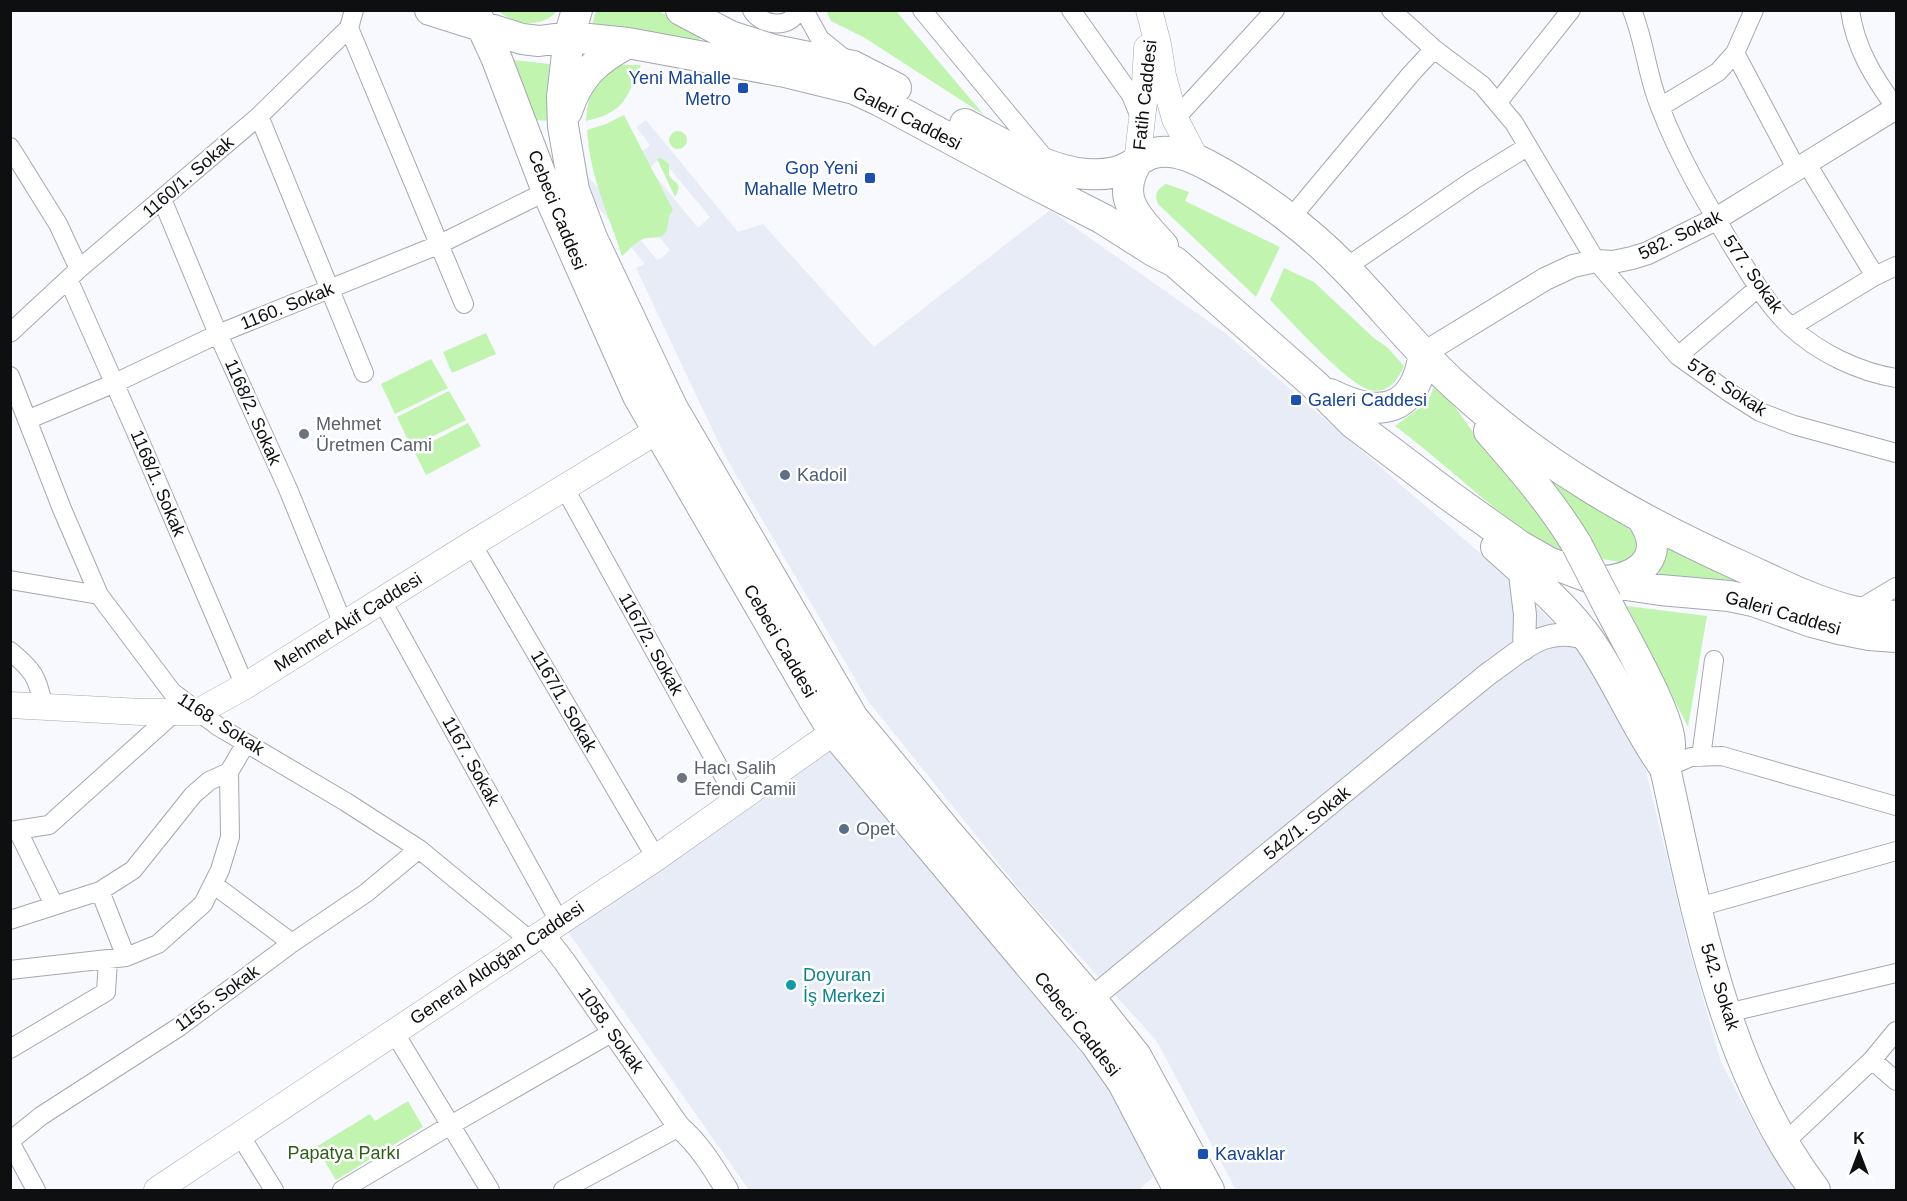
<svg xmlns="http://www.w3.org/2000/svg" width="1907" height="1201" viewBox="0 0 1907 1201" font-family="Arial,sans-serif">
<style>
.built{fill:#e8ecf7;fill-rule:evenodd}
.green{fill:#c1f5af}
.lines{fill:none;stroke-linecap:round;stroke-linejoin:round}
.minor-casing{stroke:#a5a8af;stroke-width:20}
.tertiary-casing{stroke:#a5a8af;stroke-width:24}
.secondary-casing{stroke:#a5a8af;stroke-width:27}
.primary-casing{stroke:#a5a8af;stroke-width:32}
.minor{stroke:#fff;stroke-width:18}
.tertiary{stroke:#fff;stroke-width:22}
.secondary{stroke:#fff;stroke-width:26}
.primary{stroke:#fff;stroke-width:30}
.primary-bridge-casing{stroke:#a5a8af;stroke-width:32;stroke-linecap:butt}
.primary-bridge{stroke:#fff;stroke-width:30}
.transit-dot{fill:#1a4fb4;stroke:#fff;stroke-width:2}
.worship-dot{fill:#6b7280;stroke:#fff;stroke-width:2}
.service-dot{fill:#5c6f8a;stroke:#fff;stroke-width:2}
.culture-dot{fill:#0f9aa8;stroke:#fff;stroke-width:2}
.labels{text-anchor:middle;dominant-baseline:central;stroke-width:5;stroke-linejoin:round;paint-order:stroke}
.transit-label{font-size:18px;fill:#164399;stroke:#fff;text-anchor:end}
.street-label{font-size:18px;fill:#0e0f11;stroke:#fff}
.worship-label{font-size:18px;fill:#5b616d;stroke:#fff;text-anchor:start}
.service-label{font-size:18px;fill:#4e5e75;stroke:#fff;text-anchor:start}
.culture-label{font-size:18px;fill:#0d838f;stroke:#fff;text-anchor:start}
.park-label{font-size:18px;fill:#2c5e15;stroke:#fff}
</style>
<rect width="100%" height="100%" fill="#f7f9fe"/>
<!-- built -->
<path class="built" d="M 646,120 L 738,232 L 763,224 L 874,347 L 1050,210 L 1225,333 L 1502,572 L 1592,662 L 1645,767 L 1689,949 L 1721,1062 L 1757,1130 L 1796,1190 L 1236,1190 L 1156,1040 L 1024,895 L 868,701 L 724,454 L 636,268 L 645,264 L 574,178 L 583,171 L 598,188 L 650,145 L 636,127 ZM 661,158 L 710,217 L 698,228 L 649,168 ZM 622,191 L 670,250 L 660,259 L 657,260 L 609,202 Z
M 834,744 L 1110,1082 L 1153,1177 L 1139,1190 L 749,1190 L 566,929 Z"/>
<!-- green -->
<path class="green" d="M 499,11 L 557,11 C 543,28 515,26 499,11 Z
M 596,11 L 659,11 L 702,35 L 695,46 L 592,25 Z
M 826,11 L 896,11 L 984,115 L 865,38 L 831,21 Z
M 513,60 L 550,64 L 548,79 L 550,121 L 536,120 Z
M 622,65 L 641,65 C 626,99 625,112 586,121 C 588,93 595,76 622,65 Z
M 624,115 L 673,210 C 666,217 670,226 665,233 C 660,239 653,237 646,238 C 637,240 629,250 622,256 C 608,212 590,178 587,130 L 606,124 Z
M669 140a9 9 0 1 1 18 0a9 9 0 1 1-18 0Z
M 661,158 L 669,164 C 669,165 669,174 669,175 C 674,184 684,182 675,197 L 657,159 Z
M 1166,184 L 1189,192 L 1185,201 L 1280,247 L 1256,297 L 1158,204 C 1154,194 1157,189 1166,184 Z
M 1284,268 L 1314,282 L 1375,339 L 1387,347 L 1404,366 C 1398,380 1388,394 1370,390 C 1348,385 1289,319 1270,300 Z
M 486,333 L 496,354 L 452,373 L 443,352 Z
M 431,359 L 448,388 L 395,414 L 381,384 Z
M 1436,381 L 1481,443 L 1539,514 L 1564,554 C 1552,547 1540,540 1528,533 C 1481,500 1441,460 1395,426 L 1428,402 Z
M 449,391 L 466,420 L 411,447 L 397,417 Z
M 468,423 L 481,446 L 426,475 L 414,451 Z
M 1519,450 L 1625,525 L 1639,539 L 1639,550 L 1627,563 L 1601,559 Z
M 1668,543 L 1781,595 L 1656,580 L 1665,558 Z
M 1627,606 L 1707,616 L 1688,727 Z
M 408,1101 L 423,1127 L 336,1180 L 316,1147 L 370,1114 L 375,1121 Z"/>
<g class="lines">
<defs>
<path id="minor" d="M 752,10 C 761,26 790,30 798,10
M 804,10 L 820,39 L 847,61
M 922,10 L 1046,160
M 1071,10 L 1131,95 L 1140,117
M 1391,10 L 1434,49 L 1482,85 L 1514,123 L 1596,261 L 1678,356 L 1730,393 L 1760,412 L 1794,425 L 1896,453
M 1632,10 C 1645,42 1647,76 1660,107 C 1679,157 1707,204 1734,249 C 1751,276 1767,305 1791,327 C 1819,353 1859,372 1896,378
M 1850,10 C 1855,48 1874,78 1896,108
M 349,28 L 464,304
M 1735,53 L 1797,170
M 1498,102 L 1571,10
M 1660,107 L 1718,72 L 1735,53 L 1754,10
M 259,116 L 364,373
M 1175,119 L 1275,10
M 10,147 L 58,224 L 79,269
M 1807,164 L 1875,276
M 162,199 L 218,334 L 288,489 L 343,624
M 1290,219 L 1410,75 L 1434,49
M 1345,268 L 1472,181 L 1527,147
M 69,281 L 136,432 L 245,686
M 1791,327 L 1875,276 L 1896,266
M 10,333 L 79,269 L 259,116 L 349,28 L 354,10
M 1678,356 L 1758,288
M 10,376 L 62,509 L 99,595 L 172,692 L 219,727 L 346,802 L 419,849 L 532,942
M 27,420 L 115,383 L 218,334 L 438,245 L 547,191
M 564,487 L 738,802
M 472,544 L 656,858
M 10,580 L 99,595
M 382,601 L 559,921
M 1854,612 L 1896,587
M 10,651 C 33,670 38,677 43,706
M 1701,757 L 1714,660
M 1665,768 L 1691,757 L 1722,756 L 1896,806
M 10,831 L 49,825 L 175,712
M 18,831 L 54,905
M 213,884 L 292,943
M 100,891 L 126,957
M 1695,908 L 1896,851
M 10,920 L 100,891 L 133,870 L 193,795 L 209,781 L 229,772
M 10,970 L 126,957 L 158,944 L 203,904 L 220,870 L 230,837 L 229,772 L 246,743
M 1727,1013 L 1896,973
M 394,1032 L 490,1190
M 10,1049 L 106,992 L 108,960
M 1872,1060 L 1896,1081
M 240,1135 L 274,1190
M 10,1141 L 41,1116 L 179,1027 L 292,943 L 366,893 L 419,849
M 10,1142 L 36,1190
M 1783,1144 L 1872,1060 L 1896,1031
M 342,1190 L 449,1126 L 613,1032
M 563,1190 L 679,1127"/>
<path id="tertiary" d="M 1424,353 L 1545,279 L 1573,266 L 1596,261 L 1613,262 L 1632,258 L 1648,253 L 1716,219 L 1896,108
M 1519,566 L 1525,615 L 1524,649
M 543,934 L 564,961 L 679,1127 C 699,1144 713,1167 727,1190
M 1091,999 L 1488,674 C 1523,650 1544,624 1588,639"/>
<path id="secondary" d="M 1149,10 L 1158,44 L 1163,76 L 1175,119 L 1196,159
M 1137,162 L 1144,102 L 1147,48
M 10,705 L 141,712 L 198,712 L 245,686 L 472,544 L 657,431
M 157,1190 L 656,858 L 834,732"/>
<path id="primary" d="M 430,10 L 522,39 L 539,41 L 569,37 L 628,43 L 785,72 L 854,89 L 880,101 L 1025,179 L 1103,219 L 1155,252 L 1175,262 L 1315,385 L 1353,423 L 1447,494 L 1520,546 L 1548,562 L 1599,581 L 1660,590 L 1729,596 L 1753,601 L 1812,622 L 1839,629 L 1869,635 L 1896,637
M 577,10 L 569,37 L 562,97 L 563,126 L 574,190 L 592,238 L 672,407 L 853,718 L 947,832 L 1091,999 L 1136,1056 L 1209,1190
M 681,10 L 730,36 L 774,50 L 853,66 L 896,88
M 477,16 L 496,57 L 547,191 L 638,396 L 813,698 L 834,732 L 1095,1043 L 1123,1083 L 1179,1190
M 567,111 C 579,75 596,60 628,43
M 965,124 C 1000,142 1048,172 1087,174 C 1101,175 1117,174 1130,166 C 1138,162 1144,155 1154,153 C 1173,148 1195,158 1211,167 C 1259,193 1310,231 1347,270 C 1384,308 1417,351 1457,387 C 1544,467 1638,520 1745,568 C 1780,584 1815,602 1853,611 C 1867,615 1882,615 1896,616
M 1137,162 C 1114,199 1139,219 1163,246
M 1330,394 C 1379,418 1415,414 1424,353
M 1489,431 C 1521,468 1552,503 1577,545
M 1496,547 C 1529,577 1564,604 1590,641 C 1618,682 1636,728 1665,768 C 1697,912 1724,1070 1815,1190
M 1605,581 C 1642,577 1666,555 1643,520
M 1606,601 C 1621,632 1671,715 1670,745 C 1670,753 1667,761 1665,768"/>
</defs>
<!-- minor casing -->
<use href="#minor" class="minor-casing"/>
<!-- tertiary casing -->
<use href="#tertiary" class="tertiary-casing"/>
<!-- secondary casing -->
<use href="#secondary" class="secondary-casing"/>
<!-- primary casing -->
<use href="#primary" class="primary-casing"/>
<!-- minor -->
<use href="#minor" class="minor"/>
<!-- tertiary -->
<use href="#tertiary" class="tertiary"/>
<!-- secondary -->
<use href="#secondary" class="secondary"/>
<!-- primary -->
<use href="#primary" class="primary"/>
<defs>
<path id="primary-bridge" d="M 1577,545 L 1606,601"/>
</defs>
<!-- primary-bridge casing -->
<use href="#primary-bridge" class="primary-bridge-casing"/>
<!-- primary-bridge -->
<use href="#primary-bridge" class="primary-bridge"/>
</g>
<!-- markers -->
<g class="transit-dot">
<rect x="737" y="82" width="12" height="12" rx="3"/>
<rect x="864" y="172" width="12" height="12" rx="3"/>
<rect x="1290" y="394" width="12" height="12" rx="3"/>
<rect x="1197" y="1148" width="12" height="12" rx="3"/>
</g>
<g class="worship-dot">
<circle cx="304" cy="434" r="6"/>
<circle cx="682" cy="778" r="6"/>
</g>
<g class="service-dot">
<circle cx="785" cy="475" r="6"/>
<circle cx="844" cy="829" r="6"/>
</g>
<circle class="culture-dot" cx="791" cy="985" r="6"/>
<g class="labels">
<!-- transit labels -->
<g class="transit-label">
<text x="731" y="78">Yeni Mahalle<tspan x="731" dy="21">Metro</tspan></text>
<text x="858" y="168">Gop Yeni<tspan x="858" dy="21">Mahalle Metro</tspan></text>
<text x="1308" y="400" text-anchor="start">Galeri Caddesi</text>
<text x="1215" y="1154" text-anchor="start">Kavaklar</text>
</g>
<!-- street labels -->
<g class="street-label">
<text transform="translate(1145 95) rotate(-84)">Fatih Caddesi</text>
<text transform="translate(907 118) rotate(27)">Galeri Caddesi</text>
<text transform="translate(188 177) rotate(-41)">1160/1. Sokak</text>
<text transform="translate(557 210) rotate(68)">Cebeci Caddesi</text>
<text transform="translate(1680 235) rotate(-26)">582. Sokak</text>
<text transform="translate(1753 274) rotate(55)">577. Sokak</text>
<text transform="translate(287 306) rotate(-22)">1160. Sokak</text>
<text transform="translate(1727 387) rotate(33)">576. Sokak</text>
<text transform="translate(253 412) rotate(66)">1168/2. Sokak</text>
<text transform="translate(158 483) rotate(67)">1168/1. Sokak</text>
<text transform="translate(1783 613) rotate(16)">Galeri Caddesi</text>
<text transform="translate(348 622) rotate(-32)">Mehmet Akif Caddesi</text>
<text transform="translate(780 641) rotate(60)">Cebeci Caddesi</text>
<text transform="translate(651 644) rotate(61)">1167/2. Sokak</text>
<text transform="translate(564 701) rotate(60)">1167/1. Sokak</text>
<text transform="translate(221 724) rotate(33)">1168. Sokak</text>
<text transform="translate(471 761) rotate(61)">1167. Sokak</text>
<text transform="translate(1307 823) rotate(-39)">542/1. Sokak</text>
<text transform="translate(497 963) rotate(-34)">General Aldoğan Caddesi</text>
<text transform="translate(1720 987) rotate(72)">542. Sokak</text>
<text transform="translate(217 998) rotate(-36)">1155. Sokak</text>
<text transform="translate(1077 1024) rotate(52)">Cebeci Caddesi</text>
<text transform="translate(611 1030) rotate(55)">1058. Sokak</text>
</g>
<!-- worship labels -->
<g class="worship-label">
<text x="316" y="424">Mehmet<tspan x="316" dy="21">Üretmen Cami</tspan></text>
<text x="694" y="768">Hacı Salih<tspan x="694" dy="21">Efendi Camii</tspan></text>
</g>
<!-- service labels -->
<g class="service-label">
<text x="797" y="475">Kadoil</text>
<text x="856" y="829">Opet</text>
</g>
<!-- culture labels -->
<g class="culture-label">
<text x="803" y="975">Doyuran<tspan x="803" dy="21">İş Merkezi</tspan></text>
</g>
<!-- park labels -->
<g class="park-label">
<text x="344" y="1153">Papatya Parkı</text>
</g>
</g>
<!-- border -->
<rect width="1907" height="1201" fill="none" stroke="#0e0f11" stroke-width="24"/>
<!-- north arrow -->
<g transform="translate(1859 1153)" stroke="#ffffff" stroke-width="4.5" paint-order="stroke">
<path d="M0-4.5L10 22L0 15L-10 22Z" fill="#0e0f11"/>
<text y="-9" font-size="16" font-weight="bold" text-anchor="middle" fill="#0e0f11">K</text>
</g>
</svg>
